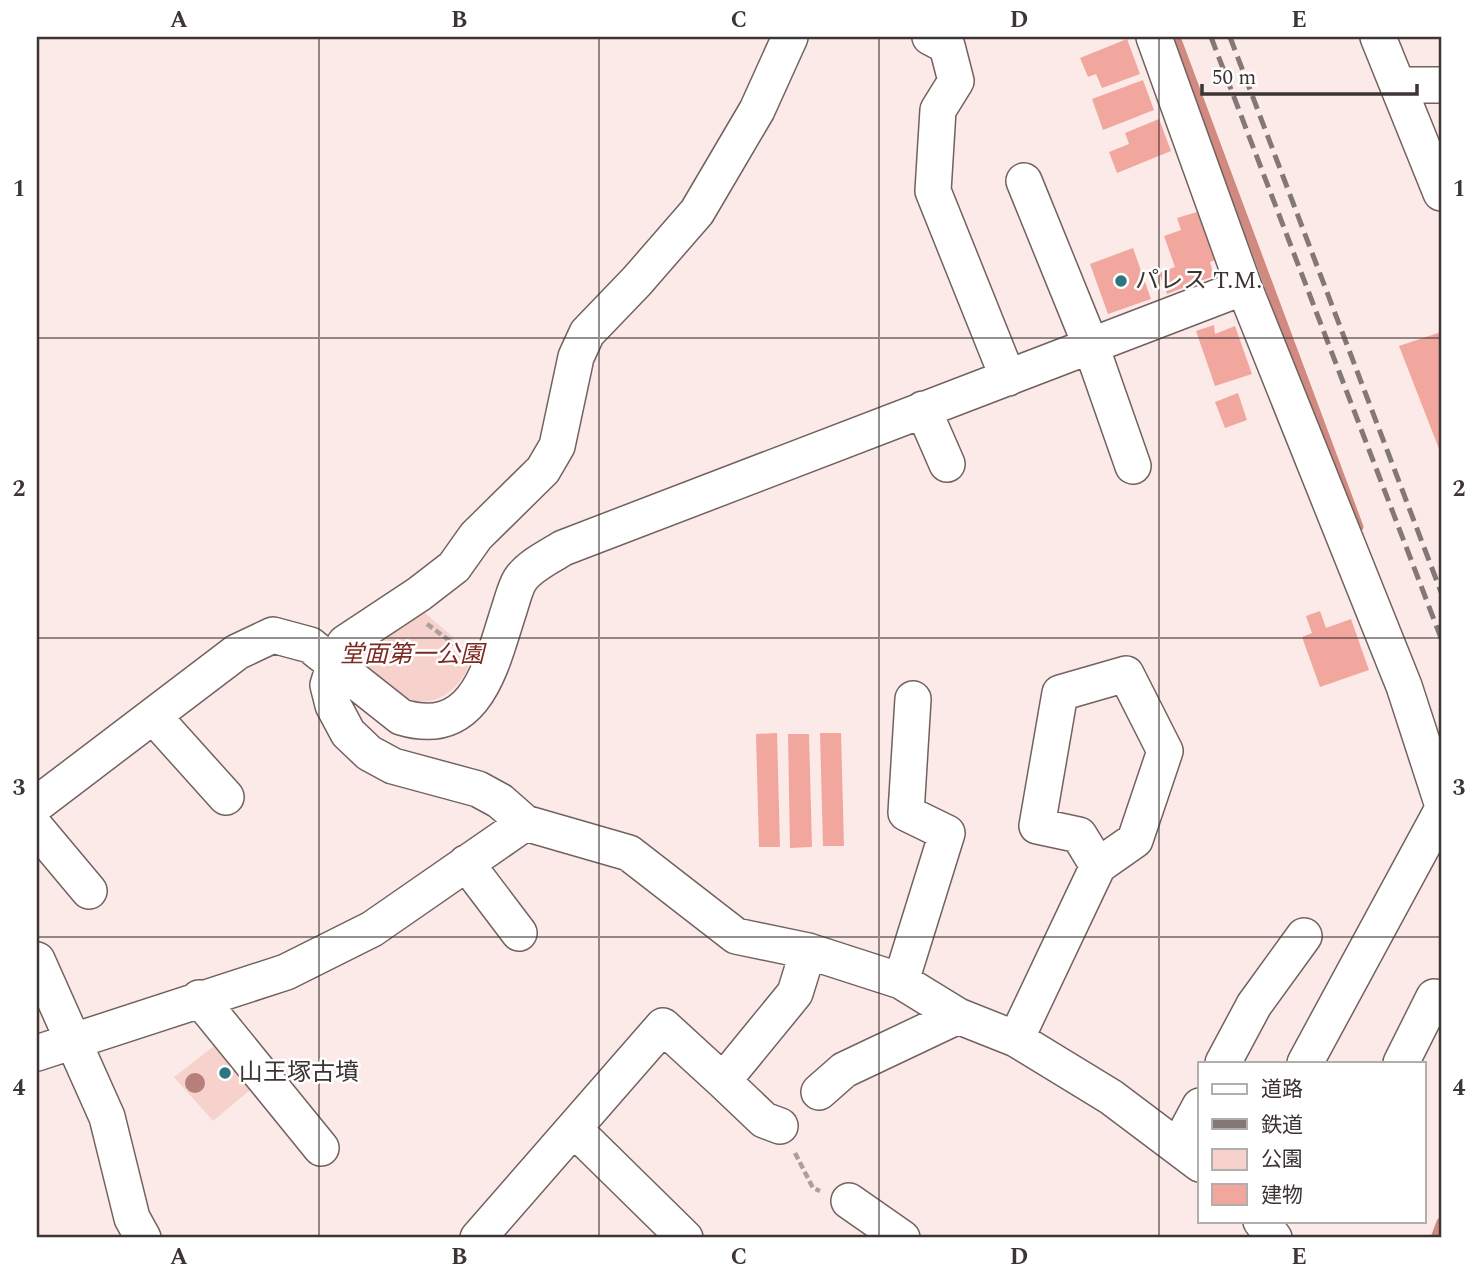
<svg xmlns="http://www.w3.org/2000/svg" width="1478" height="1275" viewBox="0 0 1478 1275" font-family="Spectral,'Noto Sans JP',serif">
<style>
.green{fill:#f7d2cc}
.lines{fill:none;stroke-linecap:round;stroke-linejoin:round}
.stream{stroke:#d18a80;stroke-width:9}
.building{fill:#f1a79d}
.minor-casing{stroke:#716260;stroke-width:38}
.path{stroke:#ab9e9c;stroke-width:4.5;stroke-dasharray:7 3.5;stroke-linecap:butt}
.minor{stroke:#fff;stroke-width:35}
.rail{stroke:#837876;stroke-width:5;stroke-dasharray:14 7;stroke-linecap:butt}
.tree{fill:#b67f7a}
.grid{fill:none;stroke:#3c3534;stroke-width:2;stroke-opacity:0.55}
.poi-dot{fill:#2d757f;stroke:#fff;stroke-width:2.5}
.labels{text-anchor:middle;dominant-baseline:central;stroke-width:5;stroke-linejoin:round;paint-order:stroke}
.poi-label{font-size:24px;fill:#3c3534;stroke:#fff;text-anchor:start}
.park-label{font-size:24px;font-style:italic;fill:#7d2821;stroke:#fff}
.neatline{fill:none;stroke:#3c3534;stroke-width:2.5}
.grid-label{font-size:23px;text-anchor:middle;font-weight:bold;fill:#3c3534}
</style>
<rect width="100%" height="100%" fill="#fbeae7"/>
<!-- green -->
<path class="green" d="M 417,606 L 454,638 L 449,646 L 469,664 C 461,690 430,713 403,696 C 389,687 376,675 363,665 L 367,641 Z
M 223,1039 L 256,1085 L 213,1121 L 174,1077 Z"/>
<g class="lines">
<!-- stream -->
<path class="stream" d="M 1176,37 L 1359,527
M 1435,1238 L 1441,1222"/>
</g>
<!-- building -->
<path class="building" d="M 1127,39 L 1140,74 L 1102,88 L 1096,74 L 1088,77 L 1080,58 Z
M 1143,80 L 1154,110 L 1103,130 L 1092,99 Z
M 1159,119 L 1171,151 L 1117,173 L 1109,152 L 1129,144 L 1125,133 Z
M 1197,212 L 1215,260 L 1210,262 L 1214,276 L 1167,294 L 1159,273 L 1175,267 L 1164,236 L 1181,230 L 1177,218 Z
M 1133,248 L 1151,299 L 1108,314 L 1090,264 Z
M 1214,325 L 1215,334 L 1235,326 L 1252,374 L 1215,386 L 1196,331 Z
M 1441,332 L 1441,454 L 1399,346 Z
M 1238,393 L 1247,420 L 1225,428 L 1215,402 Z
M 1320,611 L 1326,628 L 1351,619 L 1369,670 L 1320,687 L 1302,637 L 1312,633 L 1306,616 Z
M 777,733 L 780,847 L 759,847 L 756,734 Z
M 820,733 L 841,733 L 844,846 L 823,846 Z
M 788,734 L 809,734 L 812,847 L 790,848 Z"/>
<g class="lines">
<defs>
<path id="minor" d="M 930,37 L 947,46 L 956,81 L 938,110 L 933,191 L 1008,378
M 1378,37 L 1441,193
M 1398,85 L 1441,85
M 1024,181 L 1091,346 L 1133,466
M 1244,287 L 1404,686 L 1441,800
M 923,409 L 947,464
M 154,717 L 226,797
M 37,804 L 237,652 L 273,635 L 310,645 L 401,717 C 477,740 491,665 509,610 C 512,601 515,588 520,580 C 529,566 549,557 563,548 L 1244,287 L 1154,37
M 525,823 L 500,801 L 478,789 L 393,766 L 369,753 L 348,733 L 333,705 L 328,685 L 335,662 L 345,643 L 419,594 L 454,567 L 476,536 L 543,470 L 557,446 L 576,357 L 587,333 L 637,281 L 697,212 L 757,110 L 790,37
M 37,829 L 89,891
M 466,863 L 519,933
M 37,960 L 107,1117 L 132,1218 L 143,1238
M 901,981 L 947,833 L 906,813 L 913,699
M 199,998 L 321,1148
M 1016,1039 L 1098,866 L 1135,840 L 1165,751 L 1126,674 L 1060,693 L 1037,826 L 1079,835 L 1098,866
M 37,1053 L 286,972 L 372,929 L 525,823 L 629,853 L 736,936 L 808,951 L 901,981 L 958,1016 L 1016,1039 L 1111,1097 L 1200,1164
M 1223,1063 L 1254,1005 L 1304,936
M 1305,1063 L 1441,812
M 1401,1063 L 1434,997
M 723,1081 L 764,1120 L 780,1126
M 819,1092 L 844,1070 L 958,1016
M 574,1129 L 685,1238
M 1178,1147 L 1200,1106
M 849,1201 L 902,1238
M 1261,1221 L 1274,1238
M 478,1238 L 663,1026 L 723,1081 L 795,993 L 808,951"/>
</defs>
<!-- minor casing -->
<use href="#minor" class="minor-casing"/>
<!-- path -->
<path class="path" d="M 427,624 L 462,650
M 795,1153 L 813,1188 L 820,1191"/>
<!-- minor -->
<use href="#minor" class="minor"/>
<!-- rail -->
<path class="rail" d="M 1211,37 L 1441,638
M 1230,37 L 1441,592"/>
</g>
<!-- trees -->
<circle class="tree" cx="195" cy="1083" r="10"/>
<!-- grid -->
<path class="grid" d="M 319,37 L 319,1238M 599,37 L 599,1238M 879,37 L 879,1238M 1159,37 L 1159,1238M 37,338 L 1441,338M 37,638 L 1441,638M 37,937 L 1441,937"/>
<!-- markers -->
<g class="poi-dot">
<circle cx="1121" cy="281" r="7"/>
<circle cx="225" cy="1073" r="7"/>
</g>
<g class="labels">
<!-- poi labels -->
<g class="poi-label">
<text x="1135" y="281">パレス T.M.</text>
<text x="239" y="1073">山王塚古墳</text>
</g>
<!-- park labels -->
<g class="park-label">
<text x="412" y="655">堂面第一公園</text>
</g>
</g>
<!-- border -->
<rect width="1478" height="1275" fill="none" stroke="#ffffff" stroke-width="77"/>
<!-- legend -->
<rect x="1198" y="1062" width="228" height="161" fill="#ffffff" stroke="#b1aeae" stroke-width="2"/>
<rect x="1212" y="1084" width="35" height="10" fill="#ffffff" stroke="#b1aeae" stroke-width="2"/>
<text x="1261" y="1096" font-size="21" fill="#3c3534">道路</text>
<rect x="1212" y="1119" width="35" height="10" fill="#837876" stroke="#b1aeae" stroke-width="2"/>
<text x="1261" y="1132" font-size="21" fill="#3c3534">鉄道</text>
<rect x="1212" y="1149" width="35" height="21" fill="#f7d2cc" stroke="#b1aeae" stroke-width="2"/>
<text x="1261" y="1166" font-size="21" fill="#3c3534">公園</text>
<rect x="1212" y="1184" width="35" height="21" fill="#f1a79d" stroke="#b1aeae" stroke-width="2"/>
<text x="1261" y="1202" font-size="21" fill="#3c3534">建物</text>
<!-- scale -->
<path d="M1202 84v10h215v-10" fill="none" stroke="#3c3534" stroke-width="3.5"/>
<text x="1212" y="84" font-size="21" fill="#3c3534" stroke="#ffffff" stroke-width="5" paint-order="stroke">50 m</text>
<rect x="38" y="38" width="1402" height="1198" class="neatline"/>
<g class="grid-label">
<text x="179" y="27">A</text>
<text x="459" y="27">B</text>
<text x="739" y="27">C</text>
<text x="1019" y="27">D</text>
<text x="1299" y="27">E</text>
<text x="19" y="196">1</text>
<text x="1459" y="196">1</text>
<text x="19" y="496">2</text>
<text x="1459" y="496">2</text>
<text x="19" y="795">3</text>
<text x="1459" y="795">3</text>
<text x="19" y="1095">4</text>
<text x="1459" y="1095">4</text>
<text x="179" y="1264">A</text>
<text x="459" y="1264">B</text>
<text x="739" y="1264">C</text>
<text x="1019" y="1264">D</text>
<text x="1299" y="1264">E</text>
</g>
</svg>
